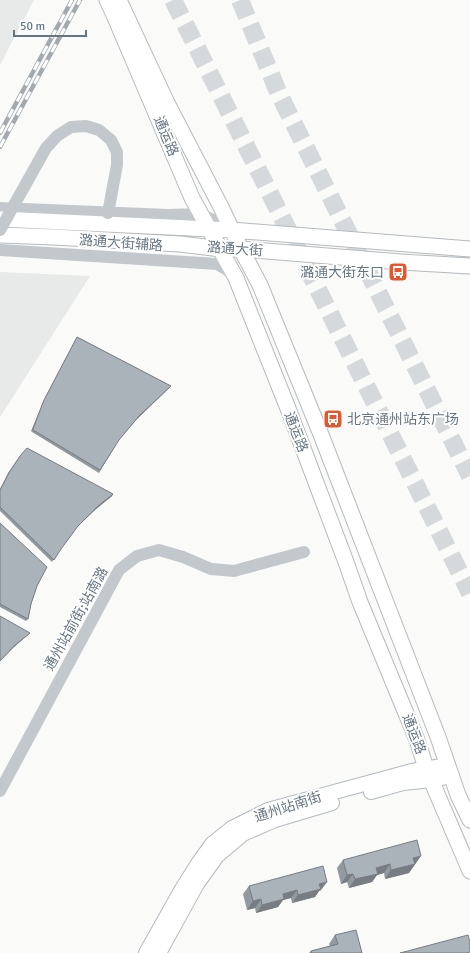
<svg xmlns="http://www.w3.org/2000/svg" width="470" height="953" viewBox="0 0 470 953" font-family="Signika,'Noto Sans SC',sans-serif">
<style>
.built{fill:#e8e9e9}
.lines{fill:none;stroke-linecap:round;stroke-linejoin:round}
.motorway-tunnel{stroke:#d5d9db;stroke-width:18;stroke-dasharray:18 9;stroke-linecap:butt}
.secondary-casing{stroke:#b3babf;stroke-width:16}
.primary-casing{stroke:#b5babe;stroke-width:17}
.tertiary{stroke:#c3c8cc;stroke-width:12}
.secondary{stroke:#fff;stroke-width:14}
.primary{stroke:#fff;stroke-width:15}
.rail-casing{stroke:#a2aab0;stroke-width:4.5}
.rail{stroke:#fff;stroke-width:3;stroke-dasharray:9;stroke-linecap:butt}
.tertiary-bridge{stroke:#c3c8cc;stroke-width:12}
.wall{fill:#929a9f}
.shaded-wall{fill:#777d82}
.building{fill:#aab3b9;stroke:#777d82}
.labels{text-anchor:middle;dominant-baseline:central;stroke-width:4;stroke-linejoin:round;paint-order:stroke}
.street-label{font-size:14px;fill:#657683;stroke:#fff}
.poi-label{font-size:14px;fill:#657683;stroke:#fff;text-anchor:end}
</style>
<rect width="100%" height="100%" fill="#fafaf8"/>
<!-- built -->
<path class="built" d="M 0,0 L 34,0 L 0,65 Z
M 0,272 L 90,276 L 0,417 Z"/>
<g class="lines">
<!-- motorway-tunnel -->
<path class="motorway-tunnel" d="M 173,0 L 470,593
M 240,0 L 279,94 L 470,476"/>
<defs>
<path id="secondary" d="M 371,792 L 403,783 L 432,780 L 452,776
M 146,953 L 182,889 L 199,862 L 212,844 L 232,828 L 268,810 L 412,771 L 448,765
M 159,953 L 197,884 L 217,856 L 243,834 L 275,820 L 332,803"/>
<path id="primary" d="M 107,0 L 114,15 L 192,198 L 236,278 L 289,411 L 346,562 L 360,602 L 417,740 L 426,768 L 470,871
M 119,0 L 167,103 L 221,207 L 241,249 L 260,285 L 320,432 L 438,737 L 458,795 L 470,820
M 0,219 L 232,230 L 470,249
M 0,235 L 54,237 L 180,244 L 221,249 L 241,249 L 401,262 L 470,266"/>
</defs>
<!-- secondary casing -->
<use href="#secondary" class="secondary-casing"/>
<!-- primary casing -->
<use href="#primary" class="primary-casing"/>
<!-- tertiary -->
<path class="tertiary" d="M 0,208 L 168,215 L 201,214 L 231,229
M 0,250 L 217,264 L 226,269 L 233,275
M 0,791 L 119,570 L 137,556 L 159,550 L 183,557 L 211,569 L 234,571 L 304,552"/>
<!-- secondary -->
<use href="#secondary" class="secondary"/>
<!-- primary -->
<use href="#primary" class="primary"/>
<defs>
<path id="rail" d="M 0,133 L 72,0
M 0,147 L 80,0"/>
</defs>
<!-- rail casing -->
<use href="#rail" class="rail-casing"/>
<!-- rail -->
<use href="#rail" class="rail"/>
<!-- tertiary-bridge -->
<path class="tertiary-bridge" d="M 0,230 L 46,148 L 57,136 L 71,127 L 86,126 L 99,130 L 111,140 L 117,152 L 117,165 L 108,213"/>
</g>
<!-- wall -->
<path class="wall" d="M 77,337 L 171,386 L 169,388 L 137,419 L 118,441 L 99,473 L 32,432 L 31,431 L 43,402 Z
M 20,456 L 113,494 L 112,496 L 96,509 L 76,528 L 60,549 L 52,562 L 0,511 L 0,489 L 8,473 Z
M 0,523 L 37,586 L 31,604 L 28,619 L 26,621 L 0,607 Z
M 343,860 L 415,865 L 414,865 L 409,873 L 385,879 L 384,873 L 377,875 L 372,882 L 349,888 L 347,882 L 341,884 L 337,868 Z
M 249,886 L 321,890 L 319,891 L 315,897 L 292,903 L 291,898 L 283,900 L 278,907 L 256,913 L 255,908 L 247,910 L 243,894 Z
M 335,935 L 362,953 L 309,953 L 311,951 L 330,946 L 329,944 Z"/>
<!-- shaded-wall -->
<path class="shaded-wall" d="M 171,386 L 169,388 L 137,419 L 139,416 Z
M 113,494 L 112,496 L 96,509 L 76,528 L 97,507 Z
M 30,633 L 28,635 L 13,648 L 0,662 L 14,646 Z
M 421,856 L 409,873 L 385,879 L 391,870 L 413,858 Z
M 390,864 L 384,873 L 377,875 L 372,882 L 349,888 L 355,879 L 376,868 Z
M 353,874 L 347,882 L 341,884 L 347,875 Z
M 327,882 L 321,890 L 319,891 L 315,897 L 292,903 L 298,895 L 319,884 Z
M 297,890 L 291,898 L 283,900 L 278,907 L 256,913 L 262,905 L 283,894 Z
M 261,899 L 255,908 L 247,910 L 253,901 Z"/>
<!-- building -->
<path class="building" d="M 77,337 L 171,386 L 139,416 L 119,440 L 100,470 L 33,430 L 33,429 L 44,400 Z
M 27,448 L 113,494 L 97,507 L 78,526 L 61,549 L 54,560 L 0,507 L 0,490 L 10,471 L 20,456 Z
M 0,523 L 47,567 L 37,586 L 31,604 L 28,619 L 0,604 Z
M 0,616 L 30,633 L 14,646 L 0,661 Z
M 417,840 L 421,856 L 413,858 L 415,864 L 391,870 L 390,864 L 376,868 L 378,874 L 355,879 L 353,874 L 347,875 L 343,860 Z
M 323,866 L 327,882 L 319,884 L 321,889 L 298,895 L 297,890 L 283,894 L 284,899 L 262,905 L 261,899 L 253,901 L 249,886 Z
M 356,930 L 362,953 L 311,953 L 311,951 L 338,944 L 335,935 Z
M 468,935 L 470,942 L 470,952 L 466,953 L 400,953 Z"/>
<!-- icons -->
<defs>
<symbol id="bus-square" viewBox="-11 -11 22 22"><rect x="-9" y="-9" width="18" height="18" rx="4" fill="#e4572e" stroke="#fff"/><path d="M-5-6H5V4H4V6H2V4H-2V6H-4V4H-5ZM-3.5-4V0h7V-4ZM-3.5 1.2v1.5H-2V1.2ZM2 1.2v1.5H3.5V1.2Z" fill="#fff"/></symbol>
</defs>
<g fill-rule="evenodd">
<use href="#bus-square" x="387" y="261" width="22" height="22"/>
<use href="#bus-square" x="322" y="408" width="22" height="22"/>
</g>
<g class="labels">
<!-- street labels -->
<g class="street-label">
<text transform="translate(166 136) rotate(67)">通运路</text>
<text transform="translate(121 243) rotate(4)">潞通大街辅路</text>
<text transform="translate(235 249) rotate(4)">潞通大街</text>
<text transform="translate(296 432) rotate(69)">通运路</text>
<text transform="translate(76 619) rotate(-61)">通州站前街;站南潞</text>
<text transform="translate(414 734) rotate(69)">通运路</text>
<text transform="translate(288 807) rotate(-18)">通州站南街</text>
</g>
<!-- poi labels -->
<g class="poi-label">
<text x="384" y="272">潞通大街东口</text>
<text x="347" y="419" text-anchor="start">北京通州站东广场</text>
</g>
</g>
<!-- scale -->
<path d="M14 30v6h72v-6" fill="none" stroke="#657683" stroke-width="2"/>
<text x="20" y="30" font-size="12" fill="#657683" stroke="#ffffff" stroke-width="3" paint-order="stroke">50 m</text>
</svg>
